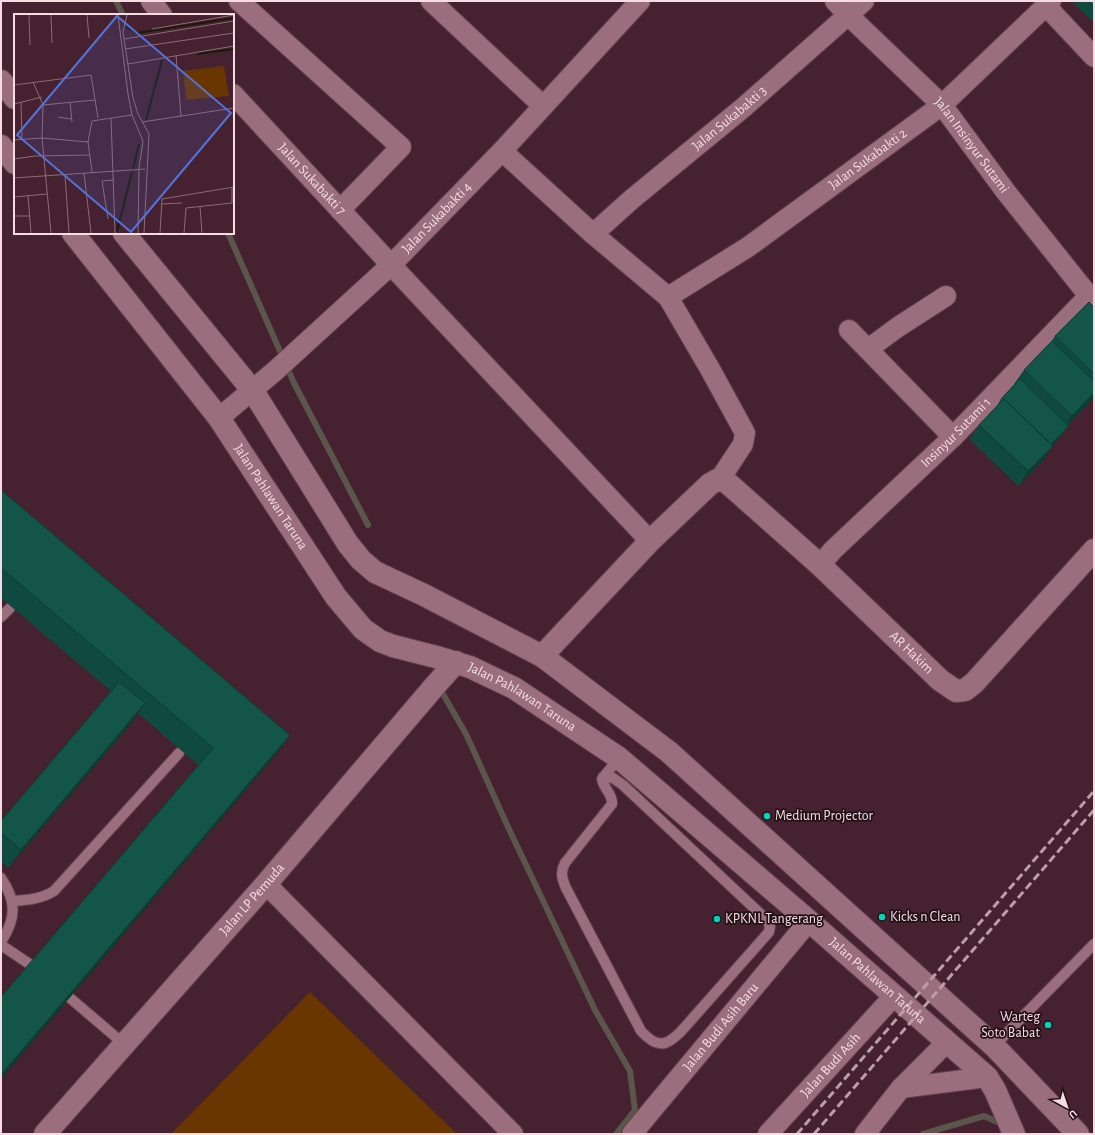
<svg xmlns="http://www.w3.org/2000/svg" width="1095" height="1135" viewBox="0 0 1095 1135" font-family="'Alegreya Sans',sans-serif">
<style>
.green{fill:#6a3600}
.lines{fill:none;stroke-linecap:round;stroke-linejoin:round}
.stream{stroke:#5b564b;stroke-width:6}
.service-casing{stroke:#60404c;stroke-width:12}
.minor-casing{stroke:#60404c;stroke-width:22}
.tertiary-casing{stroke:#60404c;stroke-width:24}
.secondary-casing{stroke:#60404c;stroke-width:24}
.service{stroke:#9a6e7c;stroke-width:10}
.minor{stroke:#9a6e7c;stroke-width:20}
.tertiary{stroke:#9a6e7c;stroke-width:22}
.secondary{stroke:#9a6e7c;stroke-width:22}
.rail{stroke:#bb9ea7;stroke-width:3;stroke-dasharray:8 4;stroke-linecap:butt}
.wall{fill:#10493f}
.shaded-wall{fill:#0d3c33}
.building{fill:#135549;stroke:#0d3c33}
.poi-dot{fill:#00d5b7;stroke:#221117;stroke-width:1.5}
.labels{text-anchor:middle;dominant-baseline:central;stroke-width:3.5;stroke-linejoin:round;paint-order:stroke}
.street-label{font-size:14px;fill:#f6dde4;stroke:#221117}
.poi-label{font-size:14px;fill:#f6dde4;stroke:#221117;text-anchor:start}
.inset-river{fill:none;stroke:#191c09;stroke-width:2}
.inset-road{fill:none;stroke:#8c6c77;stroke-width:1}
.view{fill:#5372db;fill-opacity:0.15;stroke:#5372db;stroke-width:2}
.inset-edge{fill:none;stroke:#f6dde4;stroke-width:2}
</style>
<rect width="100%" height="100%" fill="#46212f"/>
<!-- green -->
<path class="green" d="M 310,992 L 457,1134 L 171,1134 Z"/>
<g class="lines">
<!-- stream -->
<path class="stream" d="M 116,1 L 123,15
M 228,233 L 294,383 L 368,525
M 443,694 L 466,734 L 508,827 L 595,1010 L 630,1071 L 635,1110 L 616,1134
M 923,1134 L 984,1116 L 1004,1125"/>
<defs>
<path id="service" d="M 1,617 L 10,608
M 603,777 L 613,778 L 623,785 L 767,920 L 770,926 L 769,932 L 685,1027 C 669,1045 659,1051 641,1031 L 566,888 C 562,879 560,872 565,863 L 612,804 C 613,794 603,788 602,779 L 619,758
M 1,878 C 17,901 16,919 1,942
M 13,901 C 28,900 41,899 54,891 L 179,753
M 1,945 L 31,965
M 70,998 L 124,1044
M 994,1046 L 1094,944"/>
<g id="minor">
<path d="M 151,1 L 162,15"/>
<path d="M 239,1 L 401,147 L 340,210"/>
<path d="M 431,1 L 543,106"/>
<path id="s1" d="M 835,1 L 848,15 L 942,105 L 1006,192 L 1089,296 L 1094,300"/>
<path d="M 1046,6 L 1094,57"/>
<path id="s2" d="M 233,94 L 406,281 L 650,541"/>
<path d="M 502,151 L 593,234 L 668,297 L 710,369 L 745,433 L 743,444 L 720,479"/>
<path id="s3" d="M 593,234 L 632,199 L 744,107 L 864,1"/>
<path id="s4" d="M 668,297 L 748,247 L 942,105 L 1051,1"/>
<path d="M 849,330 L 953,437"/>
<path d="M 868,349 L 898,327 L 946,296"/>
<path id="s5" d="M 219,418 L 275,371 L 391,265 L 502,151 L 640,1"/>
<path id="s6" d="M 820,565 L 833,550 L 953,437 L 1089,296"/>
<path d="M 266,884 L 513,1134"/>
<path d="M 901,1088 L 987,1077"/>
<path id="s7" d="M 632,1134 L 809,921"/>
<path id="s8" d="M 768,1134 L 894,996"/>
<path d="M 865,1134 L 901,1088 L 947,1042"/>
</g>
<g id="tertiary">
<path id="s9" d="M 542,656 L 650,541 L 710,484 L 717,480 L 725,481 L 731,486 L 820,565 L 940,680 L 956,691 L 965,690 L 974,683 L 1094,550"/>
<path id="s10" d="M 45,1134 L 266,884 L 433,688 L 456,662"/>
</g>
<g id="secondary">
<path d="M 1,81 L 15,98"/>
<path d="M 1,146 L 15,163"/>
<path id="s11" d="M 73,233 L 219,418 L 336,597 L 363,629 L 380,641 L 393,646 L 440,658 L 470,667 L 514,688 L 619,758 L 809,921 L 987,1077 L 995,1090 L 1014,1134"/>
<path d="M 124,233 L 253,391 L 348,544 L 361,560 L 375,572 L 424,595 L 542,656 L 669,752 L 974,1028 L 994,1046 L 1078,1134"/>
</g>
</defs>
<!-- service casing -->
<use href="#service" class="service-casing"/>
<!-- minor casing -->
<use href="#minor" class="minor-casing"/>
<!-- tertiary casing -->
<use href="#tertiary" class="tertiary-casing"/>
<!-- secondary casing -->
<use href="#secondary" class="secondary-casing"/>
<!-- service -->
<use href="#service" class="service"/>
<!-- minor -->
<use href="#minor" class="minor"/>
<!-- tertiary -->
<use href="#tertiary" class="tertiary"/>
<!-- secondary -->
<use href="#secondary" class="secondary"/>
<!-- rail -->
<path class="rail" d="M 797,1134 L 1094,791
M 814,1134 L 1094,810"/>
</g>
<!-- wall -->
<path class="wall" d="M 1075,1 L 1094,1 L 1094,23 L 1073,3 Z
M 1094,307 L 1094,396 L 1091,401 L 1068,425 L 1069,426 L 1062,435 L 1052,445 L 1043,460 L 1018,486 L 969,439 L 979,425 L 995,409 L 1001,399 L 1015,384 L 1014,384 L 1024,370 L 1051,342 L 1055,336 Z
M 1,490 L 290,735 L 277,753 L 198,765 L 138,713 L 132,722 L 8,868 L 1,862 L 1,821 L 111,691 L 1,598 Z"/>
<!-- shaded-wall -->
<path class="shaded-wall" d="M 1094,393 L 1094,396 L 1091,401 L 1062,430 L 1072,416 Z
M 1069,426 L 1062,435 L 1043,455 L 1050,446 Z
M 1053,446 L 1043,460 L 1018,486 L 1028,471 Z
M 145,703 L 132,722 L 8,868 L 21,850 Z
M 290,735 L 277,753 L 1,1079 L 1,1075 Z"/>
<!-- building -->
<path class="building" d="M 1088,1 L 1094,1 L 1094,7 Z
M 1089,302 L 1094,307 L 1094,374 L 1055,336 Z
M 1052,341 L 1094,381 L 1094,393 L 1072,416 L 1024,370 Z
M 1020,379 L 1069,426 L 1051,444 L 1004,399 L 1003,401 L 1001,399 Z
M 1004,399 L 1053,446 L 1028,471 L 979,425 Z
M 1,490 L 290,735 L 1,1075 L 1,997 L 213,748 L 1,568 Z
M 119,682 L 145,703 L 21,850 L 1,833 L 1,821 Z"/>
<!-- markers -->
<g class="poi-dot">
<circle cx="767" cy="816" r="4"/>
<circle cx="882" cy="917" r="4"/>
<circle cx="717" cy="919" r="4"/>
<circle cx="1048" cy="1025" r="4"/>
</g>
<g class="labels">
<!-- street labels -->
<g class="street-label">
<text stroke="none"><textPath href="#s3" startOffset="179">Jalan Sukabakti 3</textPath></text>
<text stroke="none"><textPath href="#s1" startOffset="199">Jalan Insinyur Sutami</textPath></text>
<text stroke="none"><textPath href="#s4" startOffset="243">Jalan Sukabakti 2</textPath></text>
<text stroke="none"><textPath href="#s2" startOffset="116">Jalan Sukabakti 7</textPath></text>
<text stroke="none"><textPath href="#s5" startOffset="296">Jalan Sukabakti 4</textPath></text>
<text stroke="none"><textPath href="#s6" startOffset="190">Insinyur Sutami 1</textPath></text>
<text stroke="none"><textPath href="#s11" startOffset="330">Jalan Pahlawan Taruna</textPath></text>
<text stroke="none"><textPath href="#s9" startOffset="510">AR Hakim</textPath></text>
<text stroke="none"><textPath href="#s11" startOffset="666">Jalan Pahlawan Taruna</textPath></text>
<text stroke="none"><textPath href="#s10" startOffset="313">Jalan LP Pemuda</textPath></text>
<text stroke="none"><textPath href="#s11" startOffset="1122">Jalan Pahlawan Taruna</textPath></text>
<text stroke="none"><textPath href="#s7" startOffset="139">Jalan Budi Asih Baru</textPath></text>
<text stroke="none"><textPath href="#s8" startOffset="93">Jalan Budi Asih</textPath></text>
</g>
<!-- poi labels -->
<g class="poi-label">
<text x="775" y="816">Medium Projector</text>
<text x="890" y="917">Kicks n Clean</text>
<text x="725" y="919">KPKNL Tangerang</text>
<text x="1040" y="1017" text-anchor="end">Warteg<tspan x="1040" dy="16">Soto Babat</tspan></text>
</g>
</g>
<!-- overview -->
<g transform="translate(14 14)">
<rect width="220" height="220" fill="#46212f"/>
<path d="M 210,52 L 215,82 L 172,86 L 169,57 Z" fill="#6a3600"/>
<path class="inset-river" d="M 112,13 L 123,19 L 220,4M 183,40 L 220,35M 132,106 L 148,46M 119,155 L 125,130M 103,217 L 118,158"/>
<path class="inset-road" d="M 15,1 L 16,31M 37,1 L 38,29M 73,1 L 75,24M 104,1 L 114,80 L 118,101 L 129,127 L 125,154 L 124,219M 113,1 L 109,18 L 119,84 L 124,100 L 135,120 L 130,219M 138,15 L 220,1M 110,25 L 220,7M 111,35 L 220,19M 162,41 L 167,102M 114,50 L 220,32M 19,68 L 29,91 L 28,124 L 37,219M 0,71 L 77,61 L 84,104M 7,88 L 8,125M 56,88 L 58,108M 0,90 L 28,83M 29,91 L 81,86M 44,103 L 57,105M 97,104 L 101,219M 128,108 L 220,94M 0,126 L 28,124 L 74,128M 0,145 L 21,142 L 76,141M 78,158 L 74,128 L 78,107 L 118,101M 70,159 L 77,219M 51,161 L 55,219M 0,164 L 131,155M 14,182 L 17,219M 0,183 L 33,180M 147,190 L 168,189M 186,193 L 188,219M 0,202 L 16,202M 94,205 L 88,167 L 100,166M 146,219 L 148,185 L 220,173M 170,219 L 172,194 L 218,189 L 218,174"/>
<path class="view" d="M 103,2 L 217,99 L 117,218 L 3,121 Z"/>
<rect width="220" height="220" class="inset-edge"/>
</g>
<!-- border -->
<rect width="1095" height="1135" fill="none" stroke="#f6dde4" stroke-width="4"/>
<!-- north arrow -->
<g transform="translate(1067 1107) rotate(140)" stroke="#221117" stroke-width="3" paint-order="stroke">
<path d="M0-3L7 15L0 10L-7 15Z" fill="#f6dde4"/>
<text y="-6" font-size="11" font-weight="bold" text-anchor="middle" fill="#f6dde4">U</text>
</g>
</svg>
